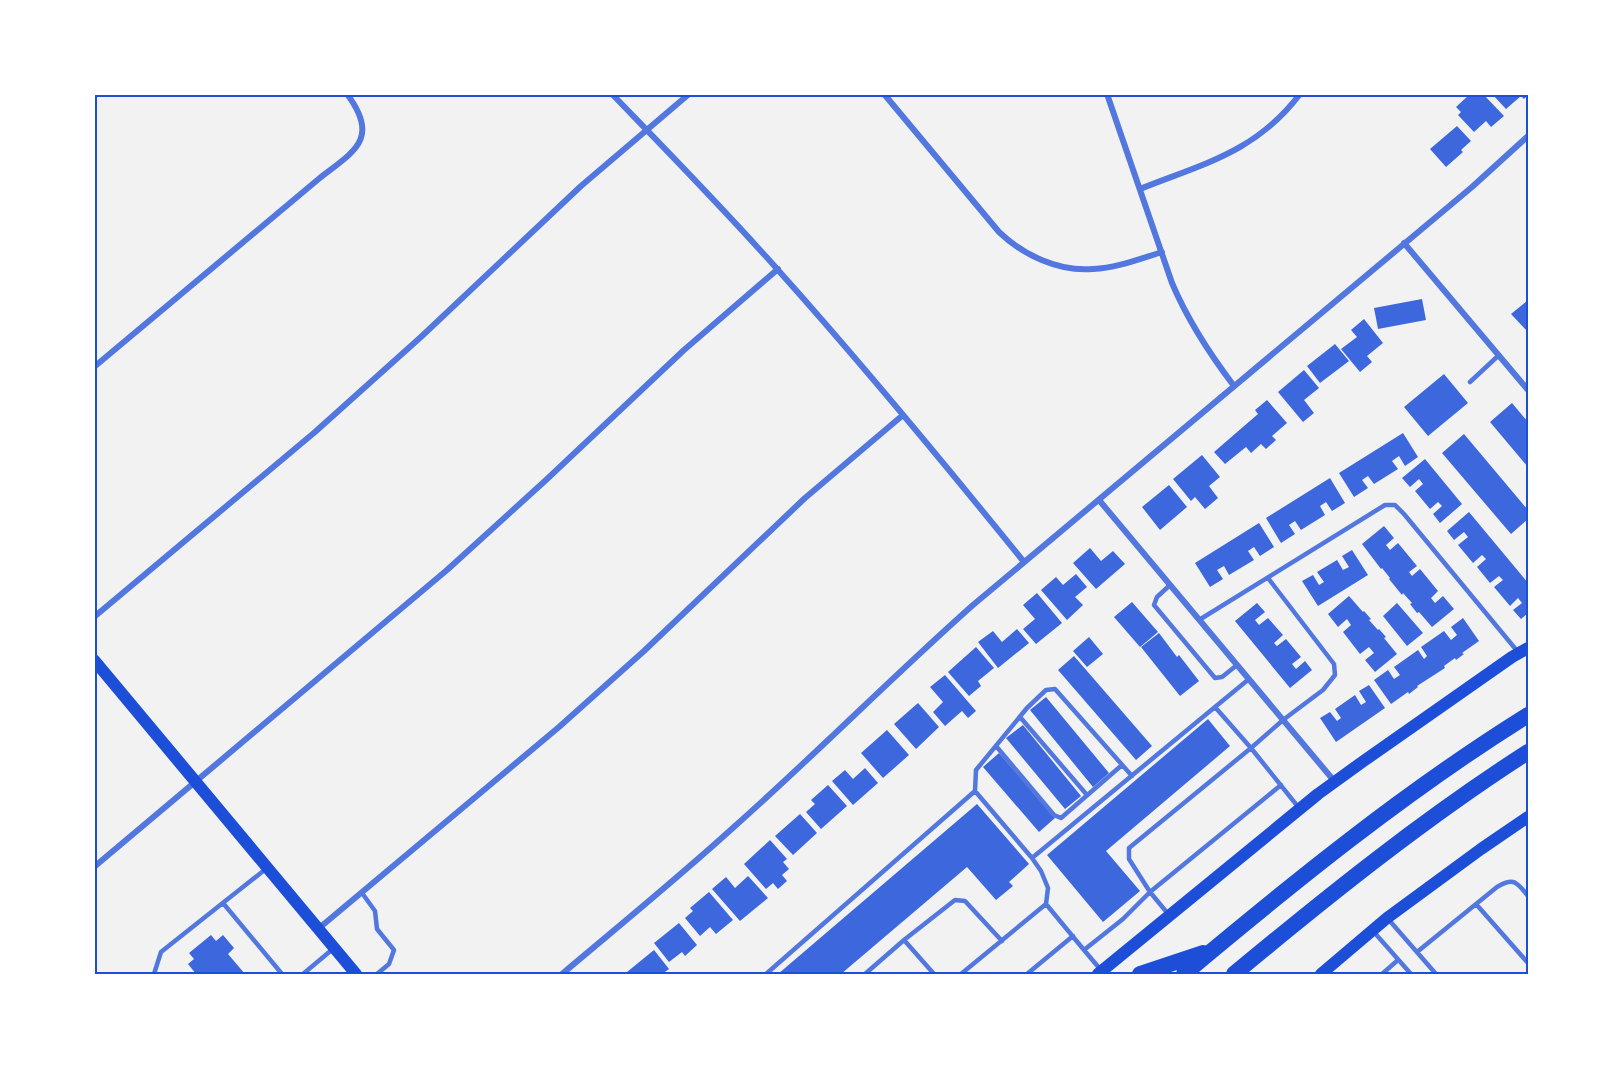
<svg xmlns="http://www.w3.org/2000/svg" width="1623" height="1069" viewBox="0 0 1623 1069" font-family="Cabin,sans-serif">
<style>
.building{fill:#3d67dc}
.lines{fill:none;stroke-linecap:round;stroke-linejoin:round}
.service{stroke:#5277de;stroke-width:4.5}
.minor{stroke:#5277de;stroke-width:6}
.secondary{stroke:#1d4ed8;stroke-width:12}
.motorway{stroke:#1d4ed8;stroke-width:16}
.neatline{fill:none;stroke:#1d4ed8;stroke-width:2}
</style>
<rect width="100%" height="100%" fill="#f2f2f2"/>
<!-- building -->
<path class="building" d="M 1470,94 L 1483,94 L 1504,116 L 1491,127 L 1486,121 L 1474,132 L 1458,115 L 1461,112 L 1456,107 Z
M 1492,94 L 1528,94 L 1528,95 L 1524,99 L 1521,96 L 1506,109 Z
M 1457,126 L 1471,141 L 1461,150 L 1463,152 L 1446,167 L 1430,149 Z
M 1422,299 L 1426,320 L 1378,329 L 1374,308 Z
M 1528,300 L 1528,332 L 1511,314 Z
M 1364,319 L 1383,343 L 1367,356 L 1372,362 L 1360,372 L 1341,349 L 1357,337 L 1351,330 Z
M 1335,344 L 1349,361 L 1320,383 L 1307,366 Z
M 1304,370 L 1319,388 L 1304,400 L 1314,413 L 1303,422 L 1278,392 Z
M 1444,374 L 1468,403 L 1428,436 L 1404,407 Z
M 1267,400 L 1287,423 L 1272,436 L 1276,440 L 1266,449 L 1261,444 L 1251,453 L 1246,447 L 1225,464 L 1214,452 L 1258,414 L 1255,410 Z
M 1512,403 L 1528,422 L 1528,467 L 1490,422 Z
M 1403,433 L 1418,457 L 1405,466 L 1399,456 L 1392,461 L 1398,469 L 1374,484 L 1368,476 L 1362,480 L 1368,488 L 1354,497 L 1339,473 Z
M 1464,434 L 1528,510 L 1528,519 L 1511,534 L 1442,453 Z
M 1202,455 L 1220,477 L 1209,486 L 1218,498 L 1205,509 L 1195,497 L 1191,501 L 1173,479 Z
M 1425,459 L 1462,504 L 1440,523 L 1433,514 L 1442,506 L 1438,502 L 1430,509 L 1415,491 L 1423,484 L 1419,479 L 1410,487 L 1402,478 Z
M 1330,478 L 1345,503 L 1332,511 L 1326,502 L 1320,506 L 1325,515 L 1301,530 L 1295,521 L 1289,525 L 1295,534 L 1281,543 L 1266,518 Z
M 1169,485 L 1187,507 L 1160,530 L 1142,507 Z
M 1469,512 L 1528,583 L 1528,613 L 1521,619 L 1513,610 L 1522,603 L 1518,598 L 1510,606 L 1494,587 L 1503,580 L 1499,576 L 1490,583 L 1477,567 L 1486,559 L 1482,555 L 1473,563 L 1458,545 L 1468,537 L 1464,532 L 1454,540 L 1447,531 Z
M 1259,523 L 1274,547 L 1260,556 L 1254,547 L 1248,551 L 1254,560 L 1229,575 L 1224,566 L 1217,570 L 1223,579 L 1210,587 L 1195,563 Z
M 1384,526 L 1394,538 L 1386,545 L 1390,550 L 1398,543 L 1417,566 L 1409,572 L 1412,576 L 1420,569 L 1438,591 L 1431,598 L 1435,603 L 1443,596 L 1454,609 L 1432,627 L 1419,612 L 1417,613 L 1410,604 L 1412,603 L 1403,593 L 1402,595 L 1389,579 L 1390,578 L 1382,568 L 1381,569 L 1362,544 Z
M 1090,548 L 1101,561 L 1113,551 L 1125,564 L 1096,589 L 1073,563 Z
M 1352,550 L 1368,575 L 1318,606 L 1302,581 L 1313,575 L 1319,585 L 1324,582 L 1317,572 L 1337,560 L 1343,570 L 1349,567 L 1342,556 Z
M 1076,574 L 1087,587 L 1075,597 L 1083,605 L 1067,620 L 1041,590 L 1056,577 L 1063,585 Z
M 1037,593 L 1062,623 L 1036,644 L 1023,629 L 1035,619 L 1023,605 Z
M 1349,596 L 1363,612 L 1364,611 L 1371,619 L 1369,620 L 1378,630 L 1379,629 L 1386,637 L 1384,638 L 1397,654 L 1375,672 L 1365,660 L 1374,653 L 1369,647 L 1360,654 L 1343,632 L 1351,625 L 1347,619 L 1338,627 L 1328,614 Z
M 1132,602 L 1158,632 L 1140,647 L 1114,617 Z
M 1257,603 L 1265,612 L 1255,620 L 1259,625 L 1268,618 L 1283,635 L 1274,643 L 1277,646 L 1286,639 L 1301,657 L 1292,664 L 1296,669 L 1305,661 L 1312,670 L 1290,688 L 1235,621 Z
M 1397,603 L 1423,633 L 1407,646 L 1383,616 Z
M 1463,618 L 1479,641 L 1462,653 L 1464,654 L 1456,660 L 1455,658 L 1444,666 L 1445,668 L 1417,686 L 1418,687 L 1409,694 L 1408,692 L 1391,704 L 1374,680 L 1388,670 L 1394,679 L 1400,675 L 1394,667 L 1418,650 L 1424,659 L 1427,656 L 1421,647 L 1444,631 L 1451,640 L 1457,635 L 1451,627 Z
M 1017,629 L 1029,643 L 998,668 L 978,642 L 993,631 L 1002,642 Z
M 1159,633 L 1177,657 L 1179,655 L 1199,681 L 1180,696 L 1141,647 Z
M 1089,637 L 1103,654 L 1087,667 L 1073,651 Z
M 976,647 L 994,668 L 978,681 L 981,686 L 969,696 L 948,672 Z
M 1074,656 L 1152,746 L 1136,760 L 1058,670 Z
M 945,675 L 976,711 L 968,718 L 962,711 L 945,726 L 933,712 L 943,702 L 930,687 Z
M 1369,685 L 1385,708 L 1336,742 L 1320,718 L 1330,712 L 1337,721 L 1341,718 L 1335,709 L 1355,695 L 1361,705 L 1366,702 L 1359,691 Z
M 1046,697 L 1109,773 L 1093,787 L 1030,710 Z
M 918,703 L 939,727 L 916,749 L 894,724 Z
M 1208,719 L 1230,746 L 1106,851 L 1140,891 L 1103,922 L 1047,855 Z
M 1023,725 L 1081,796 L 1065,809 L 1006,738 Z
M 887,730 L 909,755 L 883,778 L 861,753 Z
M 999,753 L 1055,818 L 1039,832 L 983,767 Z
M 865,768 L 878,783 L 853,805 L 832,781 L 845,770 L 853,779 Z
M 828,785 L 847,806 L 821,829 L 806,812 L 815,804 L 811,800 Z
M 977,804 L 1029,864 L 1009,882 L 1013,886 L 996,900 L 967,867 L 841,974 L 778,974 Z
M 800,814 L 817,833 L 793,855 L 775,836 Z
M 770,840 L 787,859 L 783,862 L 789,869 L 782,875 L 787,881 L 778,889 L 773,883 L 766,889 L 744,864 Z
M 748,876 L 768,898 L 740,921 L 712,889 L 726,877 L 735,888 Z
M 709,892 L 733,920 L 716,934 L 710,927 L 700,936 L 685,918 L 693,911 L 690,908 Z
M 679,923 L 697,945 L 685,956 L 682,952 L 669,962 L 654,943 Z
M 211,935 L 216,941 L 223,935 L 234,948 L 228,954 L 245,974 L 207,974 L 206,973 L 204,974 L 196,974 L 188,964 L 194,959 L 189,953 Z
M 654,950 L 669,969 L 662,974 L 630,974 L 627,972 Z"/>
<g class="lines">
<!-- service -->
<path class="service" d="M 1470,382 L 1499,355
M 1268,578 L 1334,664 L 1335,675 L 1323,690 L 1283,720 L 1251,748 L 1299,808
M 1170,585 L 1157,597 L 1154,605 L 1215,678 L 1222,677 L 1237,665
M 1199,620 L 1385,505 L 1395,505 L 1404,514 L 1518,652
M 1020,717 L 1087,795
M 996,746 L 1054,815 L 1061,818 L 1122,765
M 975,791 L 976,770 L 1027,708 L 1046,690 L 1055,689 L 1132,776
M 1032,858 L 1215,707
M 362,893 L 375,911 L 377,929 L 394,950 L 389,964 L 377,974
M 223,903 L 282,974
M 1476,904 L 1528,963
M 1169,915 L 1150,892 L 1281,785
M 1389,920 L 1436,974
M 1373,931 L 1411,974
M 904,940 L 955,900 L 965,901 L 1002,941
M 1417,952 L 1497,887 C 1514,877 1517,882 1528,896
M 1100,969 L 1084,950 L 1123,919 L 1150,892 L 1129,859 L 1129,848 L 1251,748 L 1215,707 L 1249,679
M 154,974 L 161,952 L 267,868
M 303,974 L 334,948
M 766,974 L 975,791 L 1032,858 L 1041,871 L 1048,888 L 1046,904
M 865,974 L 904,940 L 934,974
M 961,974 L 1046,904 L 1084,950
M 1027,974 L 1073,936
M 1382,974 L 1398,960"/>
<!-- minor -->
<path class="minor" d="M 612,94 C 668,152 725,210 778,270 C 863,365 944,463 1024,562
M 884,94 L 999,232 C 1023,255 1059,272 1093,269 C 1117,268 1139,259 1162,252
M 1107,94 L 1172,283 C 1188,321 1209,353 1234,386
M 1140,189 C 1205,163 1256,152 1300,94
M 1404,243 L 1528,390
M 94,367 L 321,177 C 355,151 380,138 347,94
M 1099,500 L 1335,782
M 94,617 L 315,432 L 422,336 L 581,186 L 689,94
M 94,867 L 447,570 L 546,480 L 684,350 L 778,269
M 318,929 L 559,727 L 644,651 L 805,498 L 903,415
M 562,974 C 620,925 679,877 735,826 C 816,754 892,677 973,605 L 1472,187 L 1528,136"/>
<!-- secondary -->
<path class="secondary" d="M 94,660 L 356,974
M 1098,974 L 1318,794 L 1365,760 L 1512,657 L 1528,648
M 1321,974 L 1387,918 L 1481,849 L 1528,817"/>
<!-- motorway -->
<path class="motorway" d="M 1140,974 L 1203,953
M 1184,974 C 1294,882 1406,791 1528,715
M 1234,974 C 1328,896 1425,818 1528,752"/>
</g>
<!-- border -->
<rect width="1623" height="1069" fill="none" stroke="#ffffff" stroke-width="192"/>
<rect x="96" y="96" width="1431" height="877" class="neatline"/>
</svg>
